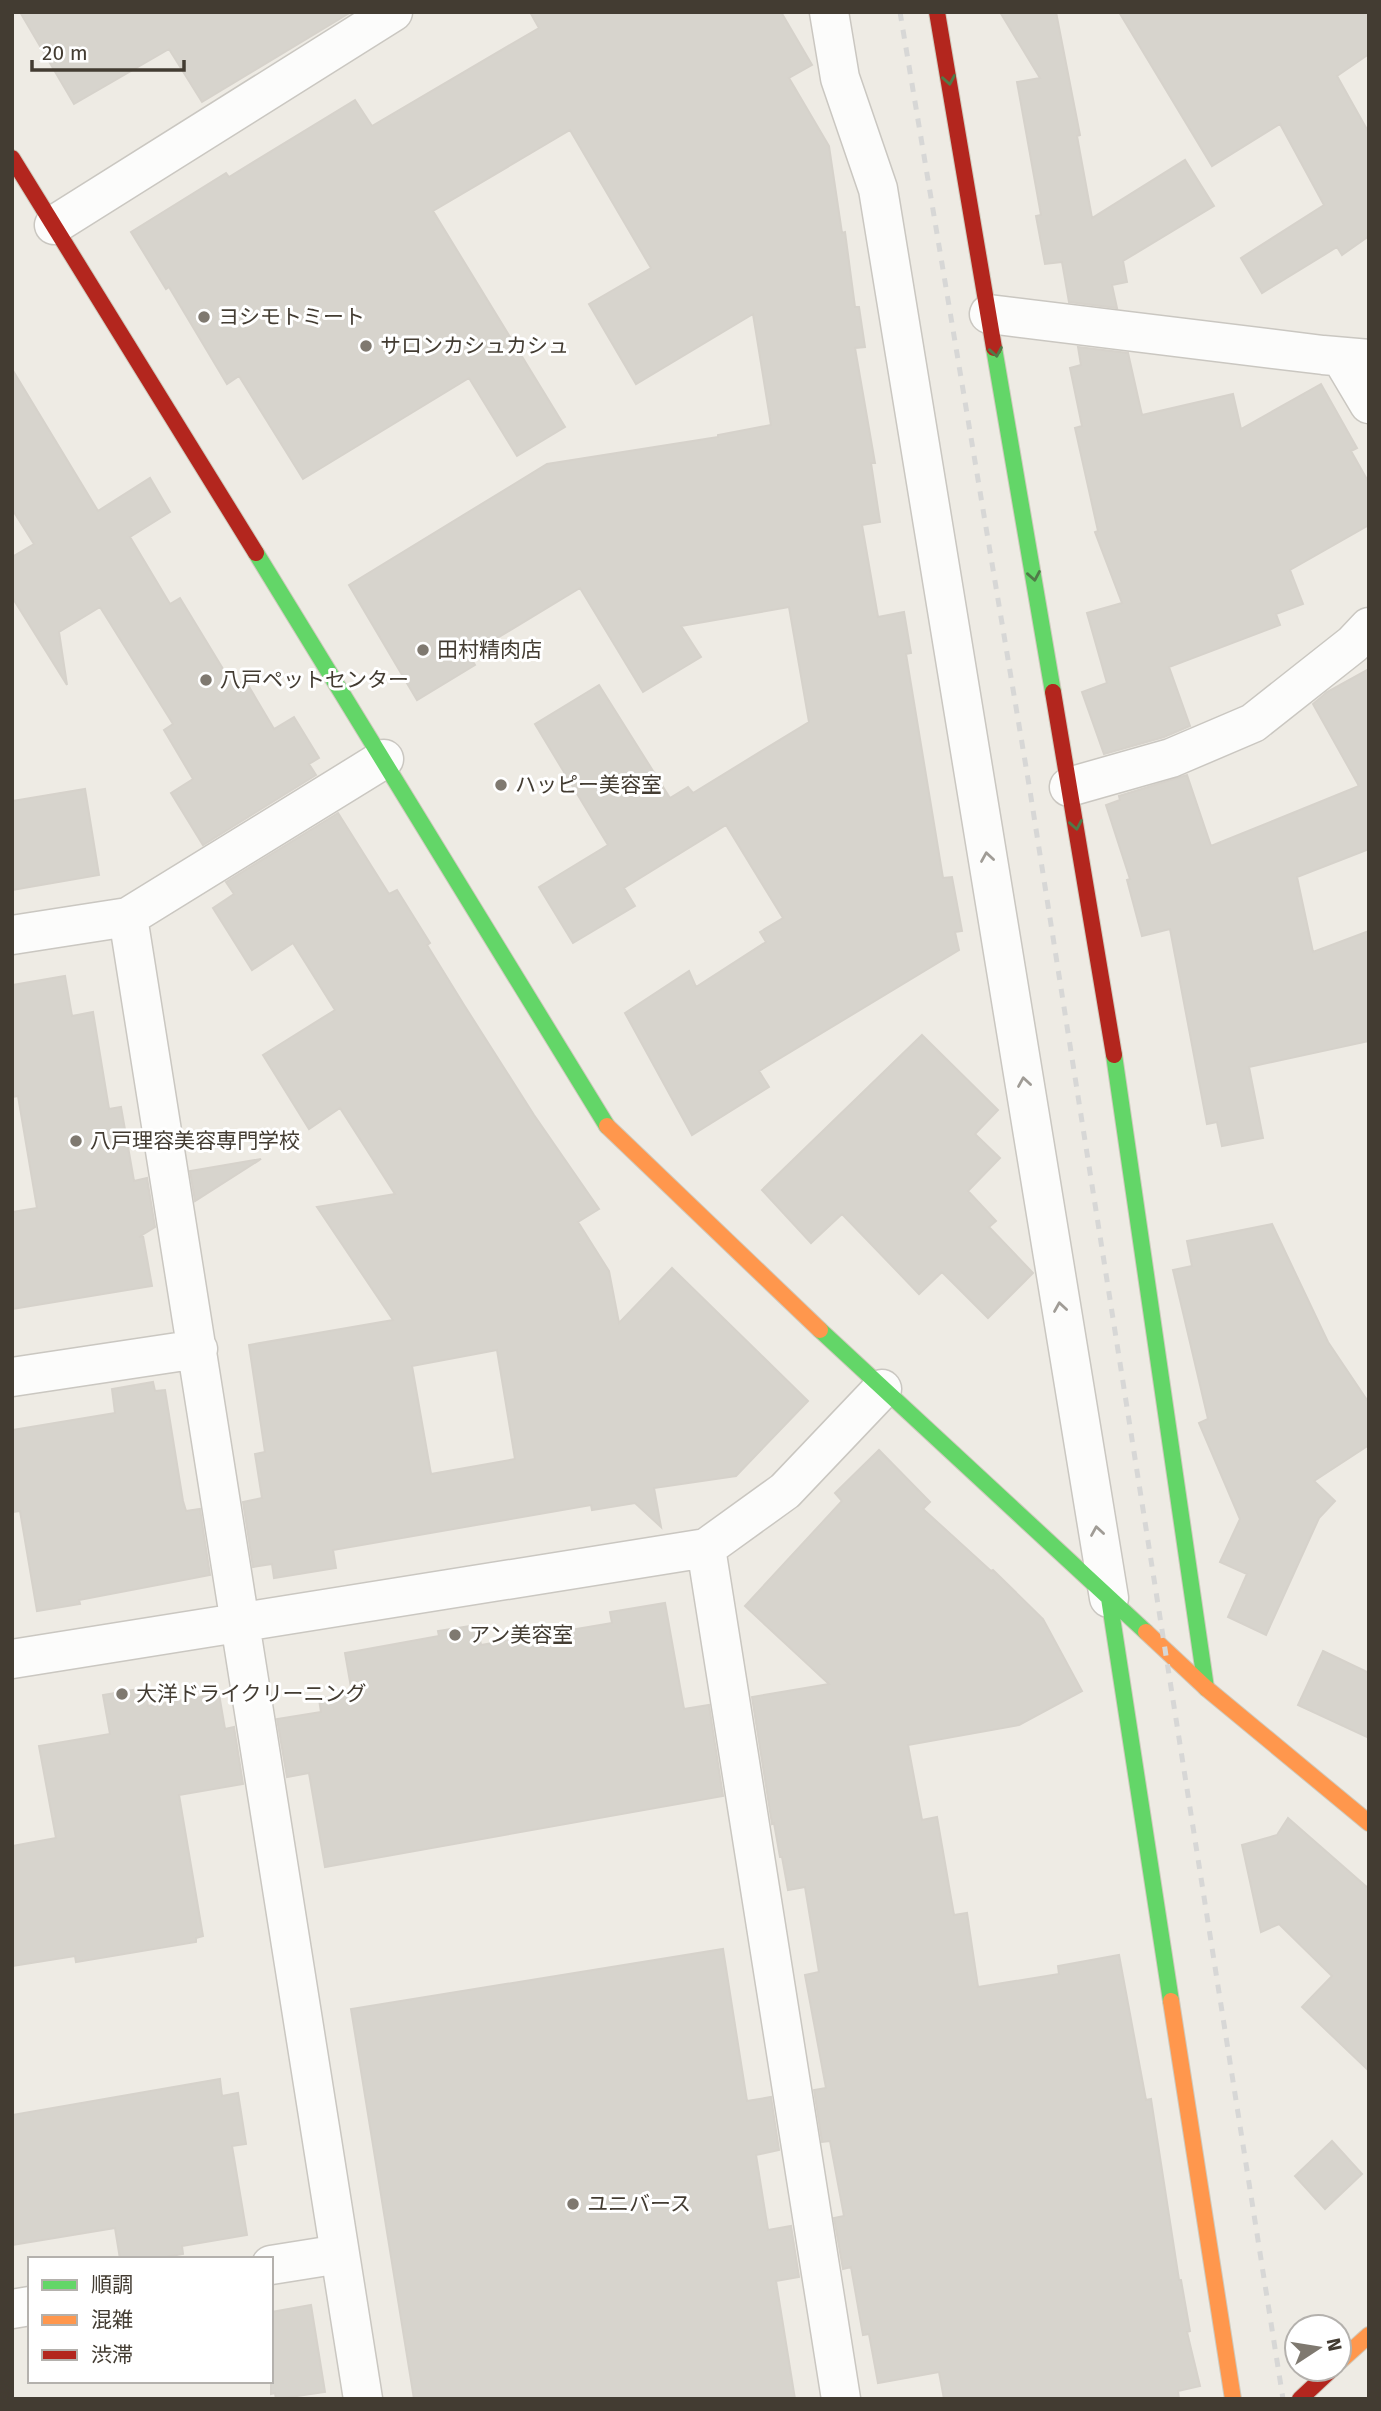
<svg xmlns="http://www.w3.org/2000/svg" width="1381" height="2411" viewBox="0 0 1381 2411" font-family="'Fira Sans','Noto Sans JP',sans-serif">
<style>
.building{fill:#d7d4cd;stroke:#d6d2cb;stroke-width:2;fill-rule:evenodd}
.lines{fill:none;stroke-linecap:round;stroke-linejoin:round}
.street-casing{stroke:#cac7c1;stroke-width:41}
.fast-casing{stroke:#cfcabd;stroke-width:18}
.slow-casing{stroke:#cfcabd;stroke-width:18}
.jam-casing{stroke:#cfcabd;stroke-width:18}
.street{stroke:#fcfcfb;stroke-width:38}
.fast{stroke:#63d668;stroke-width:16}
.slow{stroke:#ff974d;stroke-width:16}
.jam{stroke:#b3261e;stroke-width:16}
.rail{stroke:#d7d7d6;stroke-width:5;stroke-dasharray:9 9;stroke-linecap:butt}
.oneway{stroke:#507a48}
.oneway2{stroke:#a09c96}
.poi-dot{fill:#7f7970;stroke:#fff;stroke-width:2.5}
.labels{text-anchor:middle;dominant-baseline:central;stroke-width:6;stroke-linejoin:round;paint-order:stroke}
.poi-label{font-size:21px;fill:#433c32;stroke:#fff;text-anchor:start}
</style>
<rect width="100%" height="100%" fill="#eeebe4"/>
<!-- building -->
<path class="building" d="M 20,12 L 351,12 L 202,102 L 169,49 L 74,104 Z
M 530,12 L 781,12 L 812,65 L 789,78 L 829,146 L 842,233 L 845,232 L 855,307 L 859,307 L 865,347 L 855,348 L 875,463 L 871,463 L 880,522 L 862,525 L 878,617 L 904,612 L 911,653 L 906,654 L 943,878 L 952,877 L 962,931 L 955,932 L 959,950 L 759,1071 L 769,1087 L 692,1135 L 625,1013 L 689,971 L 696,987 L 766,942 L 760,932 L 783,918 L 726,825 L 624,888 L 635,906 L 573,943 L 539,887 L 608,845 L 535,724 L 599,685 L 670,798 L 688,787 L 693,793 L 809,722 L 789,607 L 681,626 L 701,657 L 643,692 L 580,588 L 469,655 L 475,665 L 417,700 L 349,585 L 547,464 L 718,437 L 718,435 L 771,425 L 753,314 L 636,384 L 589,304 L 651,268 L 570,130 L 433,211 L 565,427 L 517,456 L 469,378 L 303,479 L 239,376 L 227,384 L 169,287 L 166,289 L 131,232 L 226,173 L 229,177 L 355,100 L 372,126 L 539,28 Z
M 1000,12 L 1056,12 L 1080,135 L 1077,136 L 1092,218 L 1185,160 L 1214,206 L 1123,261 L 1127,282 L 1112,285 L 1117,308 L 1069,302 L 1062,262 L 1045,264 L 1036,216 L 1041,215 L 1017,82 L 1040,78 Z
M 1119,12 L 1369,12 L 1369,54 L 1337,76 L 1369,133 L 1369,236 L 1342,255 L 1337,247 L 1262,293 L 1241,258 L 1324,205 L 1280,124 L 1212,166 Z
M 1078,347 L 1128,353 L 1142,415 L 1233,394 L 1241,429 L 1321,384 L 1357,448 L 1351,451 L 1369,483 L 1369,525 L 1290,570 L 1303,604 L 1276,614 L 1280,625 L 1169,667 L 1190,726 L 1164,737 L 1104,754 L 1082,692 L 1107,683 L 1087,613 L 1122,603 L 1095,532 L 1098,531 L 1075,428 L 1082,426 L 1070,368 L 1081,365 Z
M 12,369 L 98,511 L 150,478 L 170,512 L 130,537 L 170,604 L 180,598 L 234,687 L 245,680 L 274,729 L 294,717 L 319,758 L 309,764 L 316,775 L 203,845 L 171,793 L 193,779 L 164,730 L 173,724 L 100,607 L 59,632 L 67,685 L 12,597 L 12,557 L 34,544 L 12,509 Z
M 1369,669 L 1369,849 L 1297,877 L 1313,952 L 1369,931 L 1369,1041 L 1249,1067 L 1263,1138 L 1222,1146 L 1217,1122 L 1207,1124 L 1170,929 L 1142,936 L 1127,880 L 1130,879 L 1106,805 L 1120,800 L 1119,796 L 1187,775 L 1211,846 L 1359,786 L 1313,704 L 1327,692 Z
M 85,789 L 99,875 L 12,890 L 12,801 Z
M 338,813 L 389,894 L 397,890 L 430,943 L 427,945 L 464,1005 L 534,1115 L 599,1209 L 578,1222 L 609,1271 L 619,1323 L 672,1268 L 808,1401 L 736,1476 L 654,1488 L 661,1527 L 635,1503 L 592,1510 L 591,1505 L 333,1550 L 336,1568 L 274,1578 L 272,1564 L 253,1567 L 243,1502 L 262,1498 L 255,1454 L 265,1452 L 249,1345 L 393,1320 L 317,1207 L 395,1194 L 340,1108 L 309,1129 L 263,1055 L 335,1010 L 293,943 L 252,970 L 213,908 L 234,894 L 226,882 ZM 497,1350 L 515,1459 L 431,1474 L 412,1366 Z
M 65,976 L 72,1016 L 93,1012 L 109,1109 L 121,1107 L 134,1181 L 147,1178 L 155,1227 L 139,1237 L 143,1236 L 152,1286 L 12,1309 L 12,1212 L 37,1208 L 18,1096 L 12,1097 L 12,985 Z
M 922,1035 L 998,1110 L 975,1134 L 1000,1158 L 968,1191 L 996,1221 L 989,1227 L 1033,1273 L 988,1318 L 942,1272 L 919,1294 L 842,1214 L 811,1243 L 762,1190 Z
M 261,1159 L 195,1201 L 190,1171 Z
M 1272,1224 L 1328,1342 L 1369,1403 L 1369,1445 L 1314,1481 L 1335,1501 L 1319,1518 L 1266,1635 L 1228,1617 L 1247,1574 L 1220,1562 L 1240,1519 L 1199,1423 L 1208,1419 L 1173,1270 L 1192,1266 L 1187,1241 Z
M 153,1382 L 155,1391 L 165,1390 L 183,1501 L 186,1511 L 200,1509 L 210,1575 L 79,1600 L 80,1604 L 37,1611 L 20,1511 L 12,1512 L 12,1430 L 115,1413 L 112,1389 Z
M 879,1450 L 930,1502 L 923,1509 L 991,1571 L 993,1570 L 1043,1619 L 1082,1691 L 1019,1725 L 908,1745 L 922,1820 L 937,1817 L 954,1915 L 967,1913 L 978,1987 L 1059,1974 L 1058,1966 L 1119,1955 L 1146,2100 L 1151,2099 L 1179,2280 L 1181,2280 L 1190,2331 L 1187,2332 L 1200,2386 L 1178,2391 L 1179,2399 L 944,2399 L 939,2372 L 878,2383 L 869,2334 L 863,2335 L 851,2267 L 843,2269 L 834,2218 L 844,2216 L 830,2141 L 822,2142 L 814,2090 L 826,2088 L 805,1975 L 819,1972 L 805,1887 L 788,1890 L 782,1857 L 780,1857 L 774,1823 L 772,1824 L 752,1697 L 829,1684 L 745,1606 L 842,1501 L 835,1493 Z
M 665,1603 L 684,1709 L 709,1705 L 723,1796 L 325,1867 L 309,1773 L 287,1777 L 277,1719 L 321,1712 L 319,1699 L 352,1693 L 345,1653 L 439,1636 L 438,1631 L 477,1625 L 481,1645 L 612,1623 L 610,1612 Z
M 1323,1651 L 1369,1673 L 1369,1738 L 1298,1705 Z
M 145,1688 L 148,1706 L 219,1694 L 225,1729 L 234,1727 L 243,1784 L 179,1795 L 203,1936 L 196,1938 L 196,1942 L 76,1962 L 75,1956 L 12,1966 L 12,1846 L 56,1838 L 39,1746 L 110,1734 L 103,1695 Z
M 1288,1818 L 1369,1889 L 1369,2071 L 1302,2007 L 1332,1976 L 1279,1924 L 1261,1932 L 1242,1845 L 1277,1835 Z
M 723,1949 L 747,2101 L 771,2097 L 779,2150 L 756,2155 L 768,2230 L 791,2226 L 799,2277 L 776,2281 L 795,2399 L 414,2399 L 351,2009 Z
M 220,2079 L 222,2096 L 238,2093 L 246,2144 L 232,2146 L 247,2235 L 182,2246 L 183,2254 L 154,2259 L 120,2259 L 115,2228 L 12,2245 L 12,2115 Z
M 1332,2141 L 1362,2174 L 1325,2209 L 1295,2176 Z
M 311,2305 L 325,2392 L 276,2399 L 275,2393 L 271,2394 L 271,2312 Z"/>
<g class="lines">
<defs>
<path id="street" d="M 829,12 L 840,78 L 878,189 L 1109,1598
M 54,225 L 393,12
M 989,314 L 1323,355 L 1369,359
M 1341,357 L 1369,404
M 1069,787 L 1171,758 L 1253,723 L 1353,644 L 1369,627
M 128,917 L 363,2399
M 12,935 L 128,917 L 384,759
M 12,1377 L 198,1349
M 706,1548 L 841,2399
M 12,1659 L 706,1548 L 785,1491 L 882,1389
M 271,2265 L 340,2254
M 12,2309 L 30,2306"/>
<path id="fast" d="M 994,348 L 1053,692
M 256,553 L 607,1126
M 1114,1055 L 1206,1688
M 820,1330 L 1146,1632
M 1109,1598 L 1171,2001"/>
<path id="slow" d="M 607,1126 L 820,1330
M 1146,1632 L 1206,1688 L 1369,1823
M 1171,2001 L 1233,2399
M 1339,2362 L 1369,2335"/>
<path id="jam" d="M 937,12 L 994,348
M 12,158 L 256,553
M 1053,692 L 1114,1055
M 1300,2399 L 1332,2369"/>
</defs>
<!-- street casing -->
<use href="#street" class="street-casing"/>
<!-- fast casing -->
<use href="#fast" class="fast-casing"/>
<!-- slow casing -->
<use href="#slow" class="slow-casing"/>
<!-- jam casing -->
<use href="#jam" class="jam-casing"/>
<!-- street -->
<use href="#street" class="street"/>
<!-- fast -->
<use href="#fast" class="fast"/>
<!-- slow -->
<use href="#slow" class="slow"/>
<!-- jam -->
<use href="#jam" class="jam"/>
<!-- rail -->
<path class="rail" d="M 900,12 L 1030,791 L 1283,2399"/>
</g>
<!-- one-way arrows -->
<defs><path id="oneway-chevron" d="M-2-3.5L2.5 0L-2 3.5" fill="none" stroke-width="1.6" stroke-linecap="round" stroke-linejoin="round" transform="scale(1.75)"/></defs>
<g class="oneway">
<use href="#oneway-chevron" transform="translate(949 80) rotate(80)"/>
<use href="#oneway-chevron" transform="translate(996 352) rotate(80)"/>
<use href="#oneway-chevron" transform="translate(1034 576) rotate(80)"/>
<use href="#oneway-chevron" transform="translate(1076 825) rotate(80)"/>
</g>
<g class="oneway2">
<use href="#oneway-chevron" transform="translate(987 857) rotate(-99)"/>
<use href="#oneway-chevron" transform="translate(1024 1082) rotate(-99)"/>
<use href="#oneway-chevron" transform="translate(1060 1307) rotate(-99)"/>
<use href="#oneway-chevron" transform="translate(1097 1531) rotate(-99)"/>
</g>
<!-- markers -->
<g class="poi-dot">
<circle cx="204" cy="317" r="7"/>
<circle cx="366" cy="346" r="7"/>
<circle cx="423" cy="650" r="7"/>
<circle cx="206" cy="680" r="7"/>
<circle cx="501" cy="785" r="7"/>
<circle cx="76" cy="1141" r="7"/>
<circle cx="455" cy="1635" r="7"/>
<circle cx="122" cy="1694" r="7"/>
<circle cx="573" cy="2204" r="7"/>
</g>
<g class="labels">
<!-- poi labels -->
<g class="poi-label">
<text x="218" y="317">ヨシモトミート</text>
<text x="380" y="346">サロンカシュカシュ</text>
<text x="437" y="650">田村精肉店</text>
<text x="220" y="680">八戸ペットセンター</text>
<text x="515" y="785">ハッピー美容室</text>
<text x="90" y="1141">八戸理容美容専門学校</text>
<text x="469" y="1635">アン美容室</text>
<text x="136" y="1694">大洋ドライクリーニング</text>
<text x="587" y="2204">ユニバース</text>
</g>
</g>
<!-- border -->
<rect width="1381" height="2411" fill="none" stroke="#433c32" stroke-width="28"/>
<!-- legend -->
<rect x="28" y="2257" width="245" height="126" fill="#ffffff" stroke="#b4b1ad" stroke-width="2"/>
<rect x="42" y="2280" width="35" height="10" fill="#63d668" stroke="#b4b1ad" stroke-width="2"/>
<text x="91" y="2292" font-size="21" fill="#433c32">順調</text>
<rect x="42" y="2315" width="35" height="10" fill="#ff974d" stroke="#b4b1ad" stroke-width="2"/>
<text x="91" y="2327" font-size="21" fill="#433c32">混雑</text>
<rect x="42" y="2350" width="35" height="10" fill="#b3261e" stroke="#b4b1ad" stroke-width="2"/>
<text x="91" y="2362" font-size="21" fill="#433c32">渋滞</text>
<!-- north arrow -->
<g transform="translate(1318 2348) rotate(78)"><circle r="33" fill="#ffffff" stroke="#b4b1ad" stroke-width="2"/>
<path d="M0-5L12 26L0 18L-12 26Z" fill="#7f7970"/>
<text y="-10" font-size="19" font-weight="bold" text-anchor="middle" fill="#433c32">N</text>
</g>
<!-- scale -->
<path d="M32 60v10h152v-10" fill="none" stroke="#433c32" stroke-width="3.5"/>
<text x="42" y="60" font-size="21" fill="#433c32" stroke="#ffffff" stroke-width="5" paint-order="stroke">20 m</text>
</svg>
